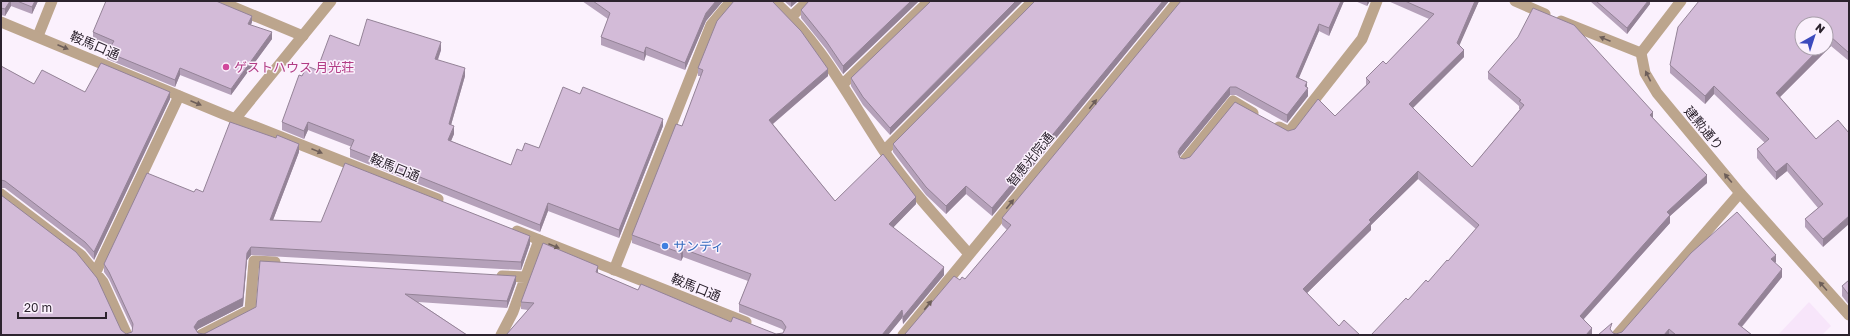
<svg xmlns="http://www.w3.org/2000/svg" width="1850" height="336" viewBox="0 0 1850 336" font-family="'Golos Text','Noto Sans JP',sans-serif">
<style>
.built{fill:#f7e5fa}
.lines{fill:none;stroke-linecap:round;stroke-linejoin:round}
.service{stroke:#bca58d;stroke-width:11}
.minor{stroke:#bca58d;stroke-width:11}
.tertiary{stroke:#bca58d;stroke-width:11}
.wall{fill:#b5a1ba}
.shaded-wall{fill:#948397}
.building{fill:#d3bbd8;stroke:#948397}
.oneway{fill:#6d5e59}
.hotel-dot{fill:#d1479c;stroke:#fbf1fd;stroke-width:1.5}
.shop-dot{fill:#3f7fe0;stroke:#fbf1fd;stroke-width:1.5}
.labels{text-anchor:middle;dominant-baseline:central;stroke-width:3;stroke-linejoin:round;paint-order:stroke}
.street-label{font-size:13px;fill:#2c232e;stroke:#fbf1fd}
.hotel-label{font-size:13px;fill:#b23c85;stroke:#fbf1fd;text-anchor:start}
.shop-label{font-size:13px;fill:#366cbe;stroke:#fbf1fd;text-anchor:start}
</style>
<rect width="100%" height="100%" fill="#fbf1fd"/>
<!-- built -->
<path class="built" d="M 1809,302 L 1831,326 L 1822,335 L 1778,335 Z"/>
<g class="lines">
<!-- service -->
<path class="service" d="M 219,1 L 303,36
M 774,1 C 821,42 850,100 884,151 C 909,188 940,221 969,254
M 792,16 L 808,1
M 38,36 L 52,1
M 843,84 L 929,1
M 1279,127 L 1289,132 L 1362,39 L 1377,1
M 884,151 L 1033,1
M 1185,160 L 1233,101 L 1253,113
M 1,194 L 81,255 L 103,282 L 127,335
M 614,270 L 711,25 L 731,1
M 95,274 L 179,96
M 502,276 L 525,277
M 201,335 L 250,310 L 254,261 L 275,262
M 501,335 L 513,312 L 539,240"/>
<!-- minor -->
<path class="minor" d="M 1515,1 L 1545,14
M 1561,21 L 1641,53 L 1645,73 L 1657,93 L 1740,193 L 1849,315
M 1,22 L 223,114 L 438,199
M 517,231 L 746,322
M 903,335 L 1178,1
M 1617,335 L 1740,193"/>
<!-- tertiary -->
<path class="tertiary" d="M 1641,53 L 1681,1
M 235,119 L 331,1"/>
</g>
<!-- wall -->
<path class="wall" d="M 1,1 L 38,1 L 32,14 L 11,6 L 5,16 L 1,15 Z
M 582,1 L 723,1 L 706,21 L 685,70 L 646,55 L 644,61 L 601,45 L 601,37 L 608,19 Z
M 784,1 L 798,1 L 791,7 Z
M 809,1 L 919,1 L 843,74 L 826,49 L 801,18 L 801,10 Z
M 931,1 L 890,135 L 863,105 L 851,86 L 851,78 Z
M 1035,1 L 1169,1 L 992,216 L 966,194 L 946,214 L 926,195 L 893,152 L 893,144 Z
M 1344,1 L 1329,36 L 1319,31 L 1298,79 L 1307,87 L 1308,96 L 1287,123 L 1236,95 L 1230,95 L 1180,156 L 1180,158 L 1184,159 L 1288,131 L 1335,116 L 1366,85 L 1366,78 L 1386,64 L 1429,19 L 1388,1 L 1479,1 L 1459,45 L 1464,57 L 1412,108 L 1472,167 L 1520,109 L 1519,109 L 1519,106 L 1488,79 L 1488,72 L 1653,118 L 1707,183 L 1670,216 L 1670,223 L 1584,319 L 1592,335 L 1408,300 L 1428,282 L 1448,261 L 1476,229 L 1418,179 L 1371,225 L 1371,230 L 1307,293 L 1339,326 L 1360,335 L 960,280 L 965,279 L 1007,230 L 1002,225 L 1002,218 Z
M 1355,1 L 1370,1 L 1367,6 Z
M 1590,1 L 1650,1 L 1650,4 L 1627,34 Z
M 1849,1 L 1849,61 L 1831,46 L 1780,97 L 1816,139 L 1838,120 L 1823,247 L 1805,227 L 1805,219 L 1818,208 L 1787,171 L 1776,180 L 1757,158 L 1757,149 L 1765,143 L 1714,94 L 1705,104 L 1670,73 L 1670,65 Z
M 252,22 L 251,25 L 272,39 L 231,95 L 180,75 L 175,87 L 107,59 L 107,52 L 111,46 L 93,39 L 93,32 Z
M 359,46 L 441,50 L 438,60 L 465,76 L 451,125 L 454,134 L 451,141 L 511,165 L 522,151 L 663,126 L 619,238 L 548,211 L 540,232 L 350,157 L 350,149 L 352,147 L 308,130 L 304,139 L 282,130 L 282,122 L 302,76 L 317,70 Z
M 1,66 L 34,84 L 85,92 L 170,99 L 94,260 L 85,249 L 5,188 L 1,188 Z
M 698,68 L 828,76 L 773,124 L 835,201 L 916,204 L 893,227 L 944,275 L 903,324 L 902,318 L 888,335 L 506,335 L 528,310 L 521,309 L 521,302 L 598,273 L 638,290 L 731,322 L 776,334 L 783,333 L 784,331 L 782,329 L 739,312 L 739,304 L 748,281 L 683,257 L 681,261 L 632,243 L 632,235 L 682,126 L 701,76 L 698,76 Z
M 299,152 L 273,220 L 530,244 L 521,270 L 251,255 L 247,260 L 243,306 L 198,329 L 196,331 L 198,333 L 204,334 L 256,307 L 516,283 L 507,308 L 418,302 L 467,335 L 1,335 L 121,330 L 126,334 L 132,332 L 133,330 L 109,279 L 104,272 L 104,264 L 194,192 L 203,192 Z
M 1776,262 L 1775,263 L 1782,277 L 1742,327 L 1752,335 L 1598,335 L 1611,331 L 1613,333 L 1616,334 L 1622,332 Z
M 1849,280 L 1849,305 L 1842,296 L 1842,286 Z"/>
<!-- shaded-wall -->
<path class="shaded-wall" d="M 10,1 L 11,1 L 11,6 L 5,16 L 5,9 Z
M 35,1 L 38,1 L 32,14 L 32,7 Z
M 716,1 L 723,1 L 706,21 L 685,70 L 685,63 L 706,13 Z
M 791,1 L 798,1 L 791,7 Z
M 911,1 L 919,1 L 843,74 L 843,66 Z
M 1016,1 L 1023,1 L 890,135 L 890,128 Z
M 1163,1 L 1169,1 L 992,216 L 992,208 Z
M 1341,1 L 1344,1 L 1329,36 L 1329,28 Z
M 1367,1 L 1370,1 L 1367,6 Z
M 1475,1 L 1479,1 L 1457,51 L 1457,43 Z
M 1648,1 L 1650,1 L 1650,4 L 1627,34 L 1627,28 Z
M 252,16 L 252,22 L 248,31 L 248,24 Z
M 1319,24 L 1319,31 L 1296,85 L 1296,77 Z
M 272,32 L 272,39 L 231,95 L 231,89 Z
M 1831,37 L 1831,46 L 1776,101 L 1776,93 L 1820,48 L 1826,48 L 1826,42 Z
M 441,42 L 441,50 L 435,67 L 435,59 Z
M 646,47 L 646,55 L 644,61 L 644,53 Z
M 1464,50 L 1464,57 L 1409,112 L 1409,104 Z
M 180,68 L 180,75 L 175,87 L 175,80 Z
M 465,68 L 465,76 L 449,132 L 449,124 Z
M 828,69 L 828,76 L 769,127 L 769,120 Z
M 1307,82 L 1307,90 L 1308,88 L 1308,96 L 1287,123 L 1287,115 L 1305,86 Z
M 1714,86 L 1714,94 L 1705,104 L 1705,96 Z
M 1230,87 L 1230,95 L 1180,156 L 1178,152 L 1180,148 Z
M 170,92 L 170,99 L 94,260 L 94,252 Z
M 1653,112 L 1653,119 L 1650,115 Z
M 663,119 L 663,126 L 619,238 L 619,230 Z
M 308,122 L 308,130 L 304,139 L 304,131 Z
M 454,126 L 454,134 L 448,148 L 448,140 Z
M 299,144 L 299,152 L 270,228 L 270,220 Z
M 1787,163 L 1787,171 L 1776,180 L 1776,172 Z
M 1418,171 L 1418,179 L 1371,225 L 1371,230 L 1303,297 L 1303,289 L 1369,220 Z
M 1707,175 L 1707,183 L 1670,216 L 1670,223 L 1580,323 L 1580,316 L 1667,212 Z
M 966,186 L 966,194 L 946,214 L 946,206 Z
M 916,197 L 916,204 L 889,232 L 889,224 Z
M 548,203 L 548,211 L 540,232 L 540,225 Z
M 1849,216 L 1849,224 L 1823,247 L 1823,239 Z
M 530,236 L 530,244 L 521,270 L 521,262 Z
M 251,247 L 251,255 L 247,260 L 243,306 L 198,329 L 194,335 L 194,327 L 198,321 Z
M 683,249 L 683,257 L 681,261 L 681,253 Z
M 1776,255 L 1776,262 L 1771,267 L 1771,259 Z
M 598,266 L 598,274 L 596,272 Z
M 944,267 L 944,275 L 903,324 L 903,317 Z
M 1782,269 L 1782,277 L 1738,331 L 1738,324 Z
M 516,276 L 516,283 L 507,308 L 507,301 Z
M 902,310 L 902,318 L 888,335 L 882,335 Z
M 1592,328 L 1592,335 L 1586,335 Z
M 1669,329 L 1669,335 L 1664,335 Z"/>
<!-- building -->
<path class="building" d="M 1,1 L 10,1 L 5,9 L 1,8 Z
M 17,1 L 35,1 L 32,7 Z
M 106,1 L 216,1 L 252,16 L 248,24 L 272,32 L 231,89 L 180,68 L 175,80 L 107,52 L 114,41 L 93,32 Z
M 593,1 L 716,1 L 706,13 L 685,63 L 646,47 L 644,53 L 601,37 L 610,13 Z
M 734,1 L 772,1 L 801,31 L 828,69 L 769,120 L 835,201 L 883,154 L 916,197 L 889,224 L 944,267 L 903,317 L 902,310 L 882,335 L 506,335 L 534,303 L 521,302 L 543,243 L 598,266 L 596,272 L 638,290 L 641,284 L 731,322 L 733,317 L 776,334 L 783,333 L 786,327 L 782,321 L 739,304 L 751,274 L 683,249 L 681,253 L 632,235 L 676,124 L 682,126 L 703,70 L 698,68 L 717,21 Z
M 809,1 L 911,1 L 843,66 L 826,41 L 801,10 Z
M 931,1 L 1016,1 L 890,128 L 863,97 L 851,78 Z
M 1035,1 L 1163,1 L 992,208 L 966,186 L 946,206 L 926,187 L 893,144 Z
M 1181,1 L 1341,1 L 1329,28 L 1319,24 L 1296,77 L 1307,82 L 1305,86 L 1308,88 L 1287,115 L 1236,87 L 1230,87 L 1180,148 L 1178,152 L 1180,158 L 1184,159 L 1190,157 L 1235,102 L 1288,131 L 1295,129 L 1318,99 L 1335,116 L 1370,82 L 1366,78 L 1383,61 L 1386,64 L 1434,14 L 1405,1 L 1475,1 L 1457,43 L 1464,50 L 1409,104 L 1472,167 L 1524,105 L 1519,101 L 1521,100 L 1488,72 L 1518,37 L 1533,8 L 1574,25 L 1653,112 L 1650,115 L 1707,175 L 1667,212 L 1670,215 L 1580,316 L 1592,328 L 1586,335 L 1371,335 L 1406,298 L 1408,300 L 1426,280 L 1428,282 L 1447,260 L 1448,261 L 1479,225 L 1418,171 L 1369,220 L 1371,222 L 1303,289 L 1339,326 L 1344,320 L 1360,335 L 905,335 L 905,334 L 954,276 L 960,280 L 962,277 L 965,279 L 1011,225 L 1002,218 Z
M 1596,1 L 1648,1 L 1627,28 Z
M 1699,1 L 1849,1 L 1849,53 L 1831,37 L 1826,42 L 1826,24 L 1802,24 L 1802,48 L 1820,48 L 1776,93 L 1816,139 L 1838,120 L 1849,133 L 1849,216 L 1823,239 L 1805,219 L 1823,204 L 1787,163 L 1776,172 L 1757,149 L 1769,139 L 1714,86 L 1705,96 L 1670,65 L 1678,27 Z
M 367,19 L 441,42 L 435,59 L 465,68 L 449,124 L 454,126 L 448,140 L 511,165 L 517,149 L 522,151 L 525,143 L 539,148 L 563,87 L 580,94 L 583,87 L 663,119 L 619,230 L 548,203 L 540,225 L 350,149 L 354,140 L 308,122 L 304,131 L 282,122 L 299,75 L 302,76 L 307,66 L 317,70 L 330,35 L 359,46 Z
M 101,63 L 170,92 L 94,252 L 85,242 L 5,181 L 1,180 L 1,66 L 34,84 L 42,70 L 85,92 Z
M 230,122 L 276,138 L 277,135 L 299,144 L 270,220 L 321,222 L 345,163 L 530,236 L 521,262 L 251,247 L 247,253 L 243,298 L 198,321 L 194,327 L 198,333 L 204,334 L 256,307 L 260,261 L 516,276 L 507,301 L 405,294 L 467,335 L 1,335 L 1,195 L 76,252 L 97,278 L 121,330 L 126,334 L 132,332 L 133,324 L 109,272 L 104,264 L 147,173 L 194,192 L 196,189 L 203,192 Z
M 1737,212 L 1776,255 L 1771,259 L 1782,269 L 1738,324 L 1752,335 L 1676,335 L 1669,329 L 1664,335 L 1598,335 L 1612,323 L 1610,329 L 1613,333 L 1616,334 L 1622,332 L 1691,253 Z
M 1849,280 L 1849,295 L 1842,286 Z"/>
<!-- one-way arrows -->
<defs><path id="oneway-solid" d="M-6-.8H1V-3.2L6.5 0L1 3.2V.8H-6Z"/></defs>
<g class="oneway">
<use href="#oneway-solid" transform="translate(1605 39) rotate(-158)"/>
<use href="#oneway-solid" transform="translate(63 47) rotate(23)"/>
<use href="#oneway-solid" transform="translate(1648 76) rotate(-116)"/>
<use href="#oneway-solid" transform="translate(196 103) rotate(23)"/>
<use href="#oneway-solid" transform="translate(1093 104) rotate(-51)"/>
<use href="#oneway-solid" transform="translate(317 151) rotate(22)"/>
<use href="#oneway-solid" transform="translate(1728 178) rotate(-130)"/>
<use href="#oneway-solid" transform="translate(1010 204) rotate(-51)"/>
<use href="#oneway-solid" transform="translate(554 246) rotate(22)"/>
<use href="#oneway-solid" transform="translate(1823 286) rotate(-132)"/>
<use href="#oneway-solid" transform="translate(928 305) rotate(-51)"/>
</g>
<!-- markers -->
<circle class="hotel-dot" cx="226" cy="67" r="4"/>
<circle class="shop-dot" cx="665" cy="246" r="4"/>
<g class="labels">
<!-- street labels -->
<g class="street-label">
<text transform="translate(95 45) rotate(23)">鞍馬口通</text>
<text transform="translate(1704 128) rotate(50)">建勲通り</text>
<text transform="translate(1030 159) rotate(-51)">智恵光院通</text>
<text transform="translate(395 167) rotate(22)">鞍馬口通</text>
<text transform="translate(696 287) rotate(22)">鞍馬口通</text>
</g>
<!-- hotel labels -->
<g class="hotel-label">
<text x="234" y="67">ゲストハウス 月光荘</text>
</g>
<!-- shop labels -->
<g class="shop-label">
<text x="673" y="246">サンディ</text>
</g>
</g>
<!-- border -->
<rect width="1850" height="336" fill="none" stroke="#2c232e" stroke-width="4"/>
<!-- north arrow -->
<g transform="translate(1814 36) rotate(39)"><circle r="19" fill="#fbf1fd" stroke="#a89faa"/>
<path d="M0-3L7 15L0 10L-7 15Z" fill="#3c4abd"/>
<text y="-6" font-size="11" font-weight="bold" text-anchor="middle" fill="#2c232e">N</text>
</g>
<!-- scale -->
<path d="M18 312v6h88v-6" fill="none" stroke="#2c232e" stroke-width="2"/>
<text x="24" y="312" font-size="12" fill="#2c232e" stroke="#fbf1fd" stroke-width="3" paint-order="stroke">20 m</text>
</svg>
